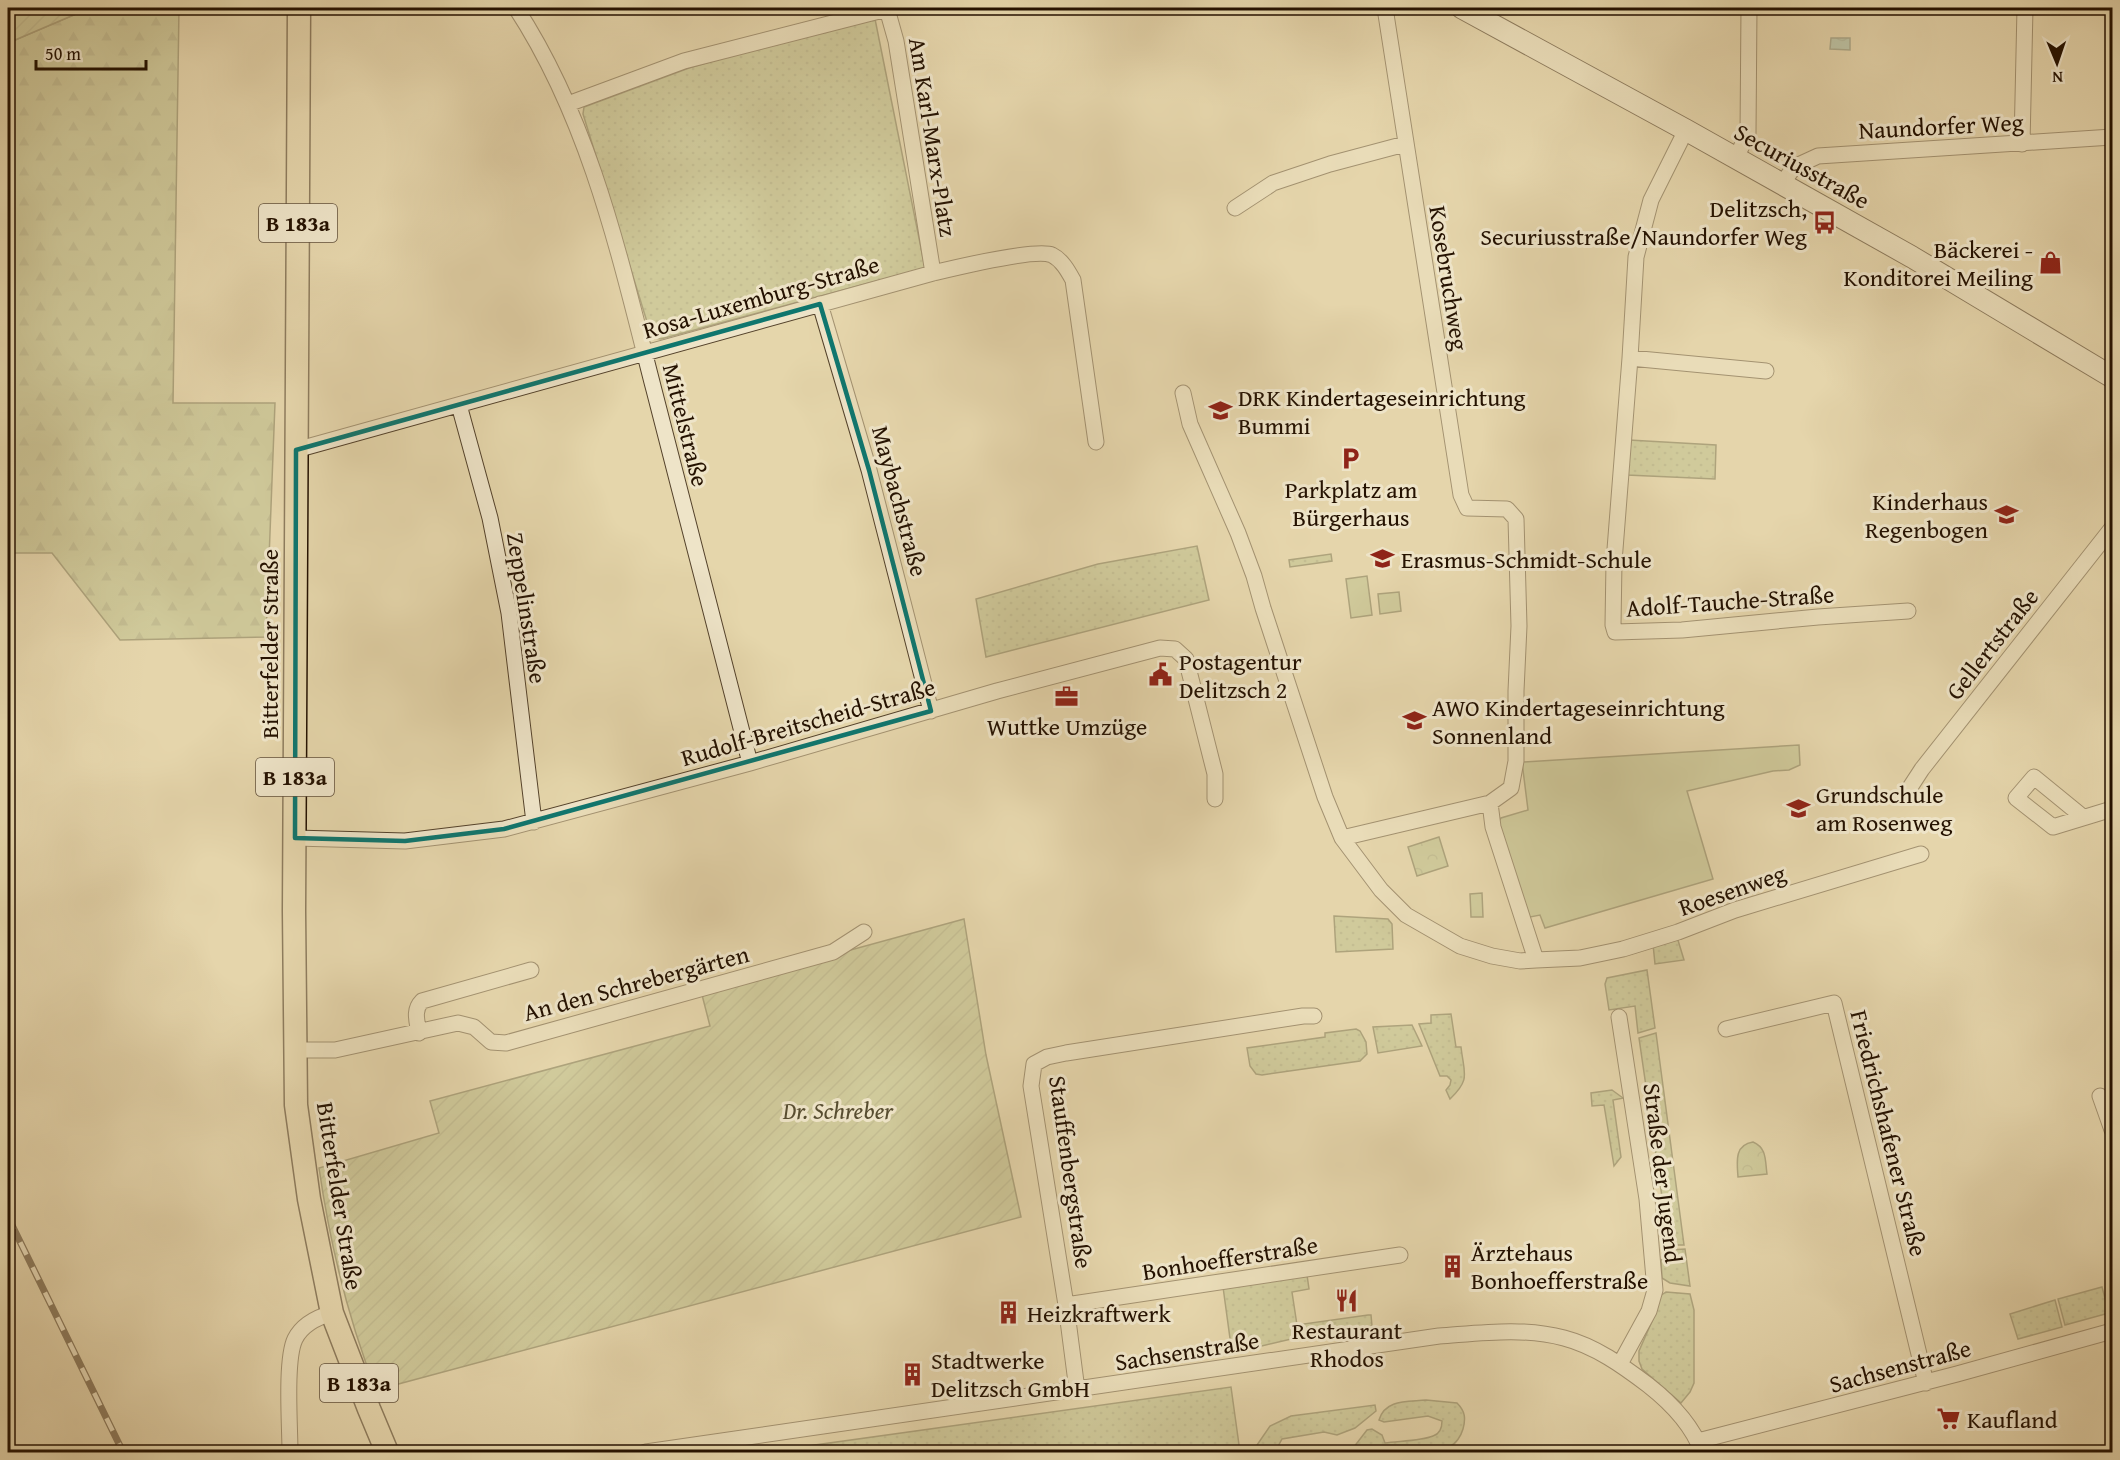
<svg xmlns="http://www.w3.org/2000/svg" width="2120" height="1460" viewBox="0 0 2120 1460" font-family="'Gentium Book Plus',serif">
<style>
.grass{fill:url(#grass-dots);stroke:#6c6744;stroke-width:1.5}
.forest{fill:url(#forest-firs);stroke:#6c6744;stroke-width:1.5}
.park{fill:url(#park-crowns);stroke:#6c6744;stroke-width:1.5}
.garden{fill:url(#garden-furrows);stroke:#6c6744;stroke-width:1.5}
.pitch{fill:#b5bd88;stroke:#6c6744;stroke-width:1.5}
.water{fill:url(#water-waves);stroke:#687665;stroke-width:1.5}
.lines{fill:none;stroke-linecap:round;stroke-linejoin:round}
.street-casing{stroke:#54422b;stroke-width:17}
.secondary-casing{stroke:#241100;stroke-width:23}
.primary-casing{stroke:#241100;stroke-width:25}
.street{stroke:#eee4c8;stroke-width:15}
.secondary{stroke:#eee4c8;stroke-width:21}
.primary{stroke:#e5d6ab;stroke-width:22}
.rail-casing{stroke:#241100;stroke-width:7}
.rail{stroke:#eee4c8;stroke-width:4.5;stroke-dasharray:14;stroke-linecap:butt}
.marked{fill:none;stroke:#0f766e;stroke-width:4.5;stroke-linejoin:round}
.labels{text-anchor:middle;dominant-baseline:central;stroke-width:6;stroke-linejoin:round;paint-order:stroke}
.shield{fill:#eee4c8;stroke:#61503c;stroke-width:1.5}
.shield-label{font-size:22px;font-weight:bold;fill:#241100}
.street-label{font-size:24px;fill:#241100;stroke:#eee4c8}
.poi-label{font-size:24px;fill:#241100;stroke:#eee4c8;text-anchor:start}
.park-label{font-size:24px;font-style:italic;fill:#574d30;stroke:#eee4c8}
</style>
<defs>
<pattern id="grass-dots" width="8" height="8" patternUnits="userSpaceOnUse" patternTransform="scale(1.5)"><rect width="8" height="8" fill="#b5bd88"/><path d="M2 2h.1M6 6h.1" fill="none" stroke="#9ca174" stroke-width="1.8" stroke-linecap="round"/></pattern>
<pattern id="forest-firs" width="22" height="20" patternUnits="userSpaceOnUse" patternTransform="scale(1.5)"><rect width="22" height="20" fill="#b5bd88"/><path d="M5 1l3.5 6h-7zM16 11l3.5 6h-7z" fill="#9ca174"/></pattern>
<pattern id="park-crowns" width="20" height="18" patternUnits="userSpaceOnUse" patternTransform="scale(1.5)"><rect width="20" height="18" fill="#b5bd88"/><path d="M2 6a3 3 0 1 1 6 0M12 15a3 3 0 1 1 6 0" fill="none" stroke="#9ca174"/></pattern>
<pattern id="garden-furrows" width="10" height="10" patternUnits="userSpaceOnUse" patternTransform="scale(1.5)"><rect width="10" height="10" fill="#b5bd88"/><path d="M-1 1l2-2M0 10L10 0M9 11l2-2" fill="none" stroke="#9ca174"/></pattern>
<pattern id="water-waves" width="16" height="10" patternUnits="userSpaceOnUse" patternTransform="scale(1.5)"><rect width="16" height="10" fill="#96b9a8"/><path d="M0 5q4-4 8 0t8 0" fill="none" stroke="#819e8f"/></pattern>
</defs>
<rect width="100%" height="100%" fill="#e5d6ab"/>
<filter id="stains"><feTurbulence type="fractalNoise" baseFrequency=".00333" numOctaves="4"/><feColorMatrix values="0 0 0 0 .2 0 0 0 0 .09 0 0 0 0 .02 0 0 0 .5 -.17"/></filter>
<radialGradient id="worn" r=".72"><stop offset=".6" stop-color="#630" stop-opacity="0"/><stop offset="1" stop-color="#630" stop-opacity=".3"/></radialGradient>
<!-- grass -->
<path class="grass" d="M 875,19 L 925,268 L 661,339 L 652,338 L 583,114 L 584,107 L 689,68 L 784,40 Z
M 1629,440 L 1716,445 L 1715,479 L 1627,475 Z
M 1197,546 L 1209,600 L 986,657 L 976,599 L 1098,564 Z
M 1331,554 L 1332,561 L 1290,567 L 1289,560 Z
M 1334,916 L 1388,919 L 1392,924 L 1393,949 L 1336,952 Z
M 1677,937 L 1684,960 L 1655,964 L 1653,944 Z
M 1647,970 L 1655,1028 L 1638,1033 L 1635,1006 L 1609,1010 L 1605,984 L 1607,978 Z
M 1451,1014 L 1456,1047 L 1461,1047 C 1464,1074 1471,1079 1450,1099 L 1446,1090 L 1450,1085 L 1451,1080 L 1447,1076 L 1440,1076 L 1419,1024 L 1431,1023 L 1431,1015 Z
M 1412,1025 L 1422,1046 L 1378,1053 L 1373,1027 Z
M 1356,1029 L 1360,1031 L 1366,1042 L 1367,1054 L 1360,1061 L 1262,1075 L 1256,1074 L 1250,1066 L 1247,1048 L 1325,1037 L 1325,1033 Z
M 1656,1033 L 1684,1245 L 1669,1245 L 1639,1038 Z
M 1612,1090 L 1623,1098 L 1613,1100 L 1621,1157 L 1614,1166 L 1604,1105 L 1592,1106 L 1591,1093 Z
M 1685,1249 L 1690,1286 L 1670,1283 L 1662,1278 L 1661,1260 L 1670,1259 L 1669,1250 Z
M 1307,1275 L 1309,1289 L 1292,1292 L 1297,1325 L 1368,1315 L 1371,1315 L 1372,1326 L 1304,1336 L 1232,1353 L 1223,1287 Z
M 2102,1287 L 2109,1313 L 2065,1325 L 2058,1299 Z
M 1666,1292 L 1690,1294 L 1694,1310 L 1694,1383 L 1690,1392 L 1681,1403 L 1642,1369 L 1639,1361 L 1639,1351 L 1653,1319 L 1660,1296 Z
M 2055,1300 L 2062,1327 L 2018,1339 L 2010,1314 Z
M 1231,1387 L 1240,1452 L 809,1452 L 808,1446 Z
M 1426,1400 L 1457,1403 C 1465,1411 1466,1418 1463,1429 C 1461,1436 1456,1444 1449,1447 C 1429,1458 1374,1453 1350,1452 L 1367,1430 L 1372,1429 L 1382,1435 L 1385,1443 C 1398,1441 1421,1441 1433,1436 C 1440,1434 1442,1428 1442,1421 L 1428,1416 L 1384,1422 L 1379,1420 C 1385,1399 1408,1402 1426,1400 Z
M 1375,1405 L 1376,1411 L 1355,1428 L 1337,1435 L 1324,1432 L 1282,1439 L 1275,1452 L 1257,1452 L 1257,1445 L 1270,1426 L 1291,1416 Z"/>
<!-- forest -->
<path class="forest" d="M 90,8 L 179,8 L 173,403 L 275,403 L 266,637 L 120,640 L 52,553 L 8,553 L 8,43 Z"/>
<!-- park -->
<path class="park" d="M 1439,837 L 1448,866 L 1417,876 L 1408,847 Z
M 1753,1142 C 1767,1148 1765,1160 1767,1174 L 1738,1177 C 1737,1162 1734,1145 1753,1142 Z"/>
<!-- garden -->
<path class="garden" d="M 8,8 L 90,8 L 8,43 Z
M 964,919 L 986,1055 L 1021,1217 L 376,1390 C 348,1319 330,1244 319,1168 L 439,1133 L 430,1101 L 710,1026 L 701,991 Z"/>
<!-- pitch -->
<path class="pitch" d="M 1367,576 L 1372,615 L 1351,618 L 1346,579 Z
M 1399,592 L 1401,611 L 1380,614 L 1378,594 Z
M 1799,745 L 1800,765 L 1789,770 L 1773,771 L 1687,791 L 1713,879 L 1545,928 L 1540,915 L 1525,918 L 1495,827 L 1501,818 L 1528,810 L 1522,762 Z
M 1482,893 L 1483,917 L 1471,917 L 1470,894 Z"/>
<!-- water -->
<path class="water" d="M 1831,38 L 1850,38 L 1850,50 L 1830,49 Z"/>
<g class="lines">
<defs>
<path id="street" d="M 516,8 C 591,123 620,258 654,390 C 686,514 718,639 750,763
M 568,104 L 684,61 L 887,9 L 896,41 L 933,273
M 1686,130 L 1651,200 L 1636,257 L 1630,358 L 1614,562 L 1613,625 L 1615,632 L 1682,630 L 1818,617 L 1908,611
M 2022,144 L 2025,8
M 1736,158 L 1748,133 L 1749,8
M 1782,184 L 1794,167 L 1818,156 L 2112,137
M 1235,208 L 1273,183 L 1330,164 L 1405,144
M 820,304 L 869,470 L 931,711
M 1630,358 L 1766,371
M 1183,393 L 1190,424 L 1238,533 L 1254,576 L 1263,608 L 1325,797 L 1342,838 L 1381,890 L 1406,915 L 1460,946 L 1492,956 L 1520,961 L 1536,960
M 459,405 L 490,518 L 509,613 L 534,822
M 296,450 L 933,273 C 954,268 1036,248 1052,255 C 1062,260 1068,271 1073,280 L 1096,442
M 1909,789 L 1922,769 L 2112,528
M 1490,803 L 1493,827 L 1536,960 L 1580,958 L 1623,949 L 1678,932 L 1735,910 L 1921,854
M 2083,817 L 2034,777 L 2016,798 L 2053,827 L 2112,809
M 295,838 L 405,841 L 504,829 L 750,763 L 997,691 L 1160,648 L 1175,649 L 1186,659 L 1215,774 L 1215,799
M 1342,838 L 1490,803 L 1511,788 L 1516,761 L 1516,691 L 1519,626 L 1516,519 L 1507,509 L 1467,508 L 1461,495 L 1385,8
M 1619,1017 L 1647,1199 L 1655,1290 L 1649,1311 L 1620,1364
M 1726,1029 L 1834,1003 L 1926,1383
M 419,1033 C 417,1021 413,1010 422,1001 L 531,970
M 296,1050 L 335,1050 L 458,1023 L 474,1027 L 491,1042 L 506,1043 L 833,952 L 864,932
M 2100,1096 L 2112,1130
M 1066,1305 L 1400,1255
M 1077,1390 L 1066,1305 L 1031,1086 L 1034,1064 L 1047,1057 L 1066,1053 L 1303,1016 L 1314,1016
M 1698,1441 L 1957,1374 L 2112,1331
M 290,1452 C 290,1427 285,1360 295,1339 C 302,1325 318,1317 332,1313
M 646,1452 L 1439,1336 C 1481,1333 1523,1327 1564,1338 C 1595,1346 1623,1366 1648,1385 C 1671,1403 1692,1424 1702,1452"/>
<path id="secondary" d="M 1462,8 L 1686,130 L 1912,257 L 2112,377"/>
<path id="primary" d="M 299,8 L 294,911 L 296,1105 L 309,1199 L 332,1313 L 369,1409 L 387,1452"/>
</defs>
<!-- street casing -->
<use href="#street" class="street-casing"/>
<!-- secondary casing -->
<use href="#secondary" class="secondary-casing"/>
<!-- primary casing -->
<use href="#primary" class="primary-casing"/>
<!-- street -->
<use href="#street" class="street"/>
<!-- secondary -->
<use href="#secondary" class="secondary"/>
<!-- primary -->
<use href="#primary" class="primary"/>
<defs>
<path id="rail" d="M 8,1217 L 123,1452"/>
</defs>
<!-- rail casing -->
<use href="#rail" class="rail-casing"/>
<!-- rail -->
<use href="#rail" class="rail"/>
</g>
<!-- marked area -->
<path d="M0 0H2120V1460H0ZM 820,304 L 869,470 L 931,711 L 504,829 L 405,841 L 295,838 L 296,450 Z" fill="#e5d6ab" fill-opacity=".55" fill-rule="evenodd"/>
<path class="marked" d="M 820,304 L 869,470 L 931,711 L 504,829 L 405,841 L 295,838 L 296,450 Z"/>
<!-- icons -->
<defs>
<symbol id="bus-bare" viewBox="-9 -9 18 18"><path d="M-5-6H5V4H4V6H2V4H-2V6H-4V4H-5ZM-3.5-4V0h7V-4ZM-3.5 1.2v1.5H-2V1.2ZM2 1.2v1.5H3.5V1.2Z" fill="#8f2418" stroke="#eee4c8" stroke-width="2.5" paint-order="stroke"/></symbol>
<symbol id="shop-bare" viewBox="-9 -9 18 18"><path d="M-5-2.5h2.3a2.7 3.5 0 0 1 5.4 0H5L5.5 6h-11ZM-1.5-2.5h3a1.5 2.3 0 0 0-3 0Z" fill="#8f2418" stroke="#eee4c8" stroke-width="2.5" paint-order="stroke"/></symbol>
<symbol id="school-bare" viewBox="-9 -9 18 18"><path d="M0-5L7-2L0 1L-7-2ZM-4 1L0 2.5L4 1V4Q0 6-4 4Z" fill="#8f2418" stroke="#eee4c8" stroke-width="2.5" paint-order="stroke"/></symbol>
<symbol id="parking-bare" viewBox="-9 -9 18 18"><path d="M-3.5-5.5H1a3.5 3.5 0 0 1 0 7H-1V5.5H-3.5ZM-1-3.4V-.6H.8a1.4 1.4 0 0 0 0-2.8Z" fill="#8f2418" stroke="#eee4c8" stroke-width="2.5" paint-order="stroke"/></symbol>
<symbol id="civic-bare" viewBox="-9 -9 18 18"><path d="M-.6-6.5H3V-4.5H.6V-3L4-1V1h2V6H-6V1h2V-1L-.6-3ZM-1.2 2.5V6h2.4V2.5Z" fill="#8f2418" stroke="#eee4c8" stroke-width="2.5" paint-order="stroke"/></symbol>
<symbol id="office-bare" viewBox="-9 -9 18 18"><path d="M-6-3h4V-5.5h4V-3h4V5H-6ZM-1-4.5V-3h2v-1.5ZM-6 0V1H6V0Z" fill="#8f2418" stroke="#eee4c8" stroke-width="2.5" paint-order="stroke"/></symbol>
<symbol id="building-bare" viewBox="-9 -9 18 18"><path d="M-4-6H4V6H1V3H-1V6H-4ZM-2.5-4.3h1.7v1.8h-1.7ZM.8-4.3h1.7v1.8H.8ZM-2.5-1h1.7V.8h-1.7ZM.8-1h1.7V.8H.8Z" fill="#8f2418" stroke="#eee4c8" stroke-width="2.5" paint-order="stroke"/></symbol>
<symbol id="restaurant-bare" viewBox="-9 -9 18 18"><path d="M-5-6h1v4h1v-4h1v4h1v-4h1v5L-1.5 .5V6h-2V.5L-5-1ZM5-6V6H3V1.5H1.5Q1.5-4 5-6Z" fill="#8f2418" stroke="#eee4c8" stroke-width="2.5" paint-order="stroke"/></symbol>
<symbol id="supermarket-bare" viewBox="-9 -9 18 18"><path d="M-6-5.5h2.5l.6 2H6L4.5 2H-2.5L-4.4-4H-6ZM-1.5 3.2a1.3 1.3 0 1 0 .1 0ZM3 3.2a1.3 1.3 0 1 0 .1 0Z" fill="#8f2418" stroke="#eee4c8" stroke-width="2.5" paint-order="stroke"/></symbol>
</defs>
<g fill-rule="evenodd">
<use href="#bus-bare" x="1808" y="206" width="33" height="33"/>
<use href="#shop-bare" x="2034" y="246" width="33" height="33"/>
<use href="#school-bare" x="1204" y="394" width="33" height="33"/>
<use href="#parking-bare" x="1334" y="442" width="33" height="33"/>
<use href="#school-bare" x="1990" y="498" width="33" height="33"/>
<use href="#school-bare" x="1366" y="542" width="33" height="33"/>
<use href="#civic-bare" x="1144" y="658" width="33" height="33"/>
<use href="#office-bare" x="1050" y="680" width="33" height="33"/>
<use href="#school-bare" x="1398" y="704" width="33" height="33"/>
<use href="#school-bare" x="1782" y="792" width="33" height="33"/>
<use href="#building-bare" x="1436" y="1250" width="33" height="33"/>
<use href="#restaurant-bare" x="1330" y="1284" width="33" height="33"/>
<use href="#building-bare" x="992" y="1296" width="33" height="33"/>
<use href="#building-bare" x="896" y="1358" width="33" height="33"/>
<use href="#supermarket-bare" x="1932" y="1402" width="33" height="33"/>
</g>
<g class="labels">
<!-- shield labels -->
<g class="shield">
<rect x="259" y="204" width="78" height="38" rx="4.5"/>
<rect x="256" y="758" width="78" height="38" rx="4.5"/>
<rect x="320" y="1364" width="78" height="38" rx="4.5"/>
</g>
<g class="shield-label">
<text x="298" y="223">B 183a</text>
<text x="295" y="777">B 183a</text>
<text x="359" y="1383">B 183a</text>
</g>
<!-- street labels -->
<g class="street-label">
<text transform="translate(1941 126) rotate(-3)">Naundorfer Weg</text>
<text transform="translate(933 137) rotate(81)">Am Karl-Marx-Platz</text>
<text transform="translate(1802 166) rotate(29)">Securiusstraße</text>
<text transform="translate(1449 278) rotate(81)">Kosebruchweg</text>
<text transform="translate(761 297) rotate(-16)">Rosa-Luxemburg-Straße</text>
<text transform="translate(686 425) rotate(76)">Mittelstraße</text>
<text transform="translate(900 501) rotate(75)">Maybachstraße</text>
<text transform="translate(1730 601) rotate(-4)">Adolf-Tauche-Straße</text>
<text transform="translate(527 608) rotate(81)">Zeppelinstraße</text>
<text transform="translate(269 644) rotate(-90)">Bitterfelder Straße</text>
<text transform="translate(1992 644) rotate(-52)">Gellertstraße</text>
<text transform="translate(808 722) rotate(-16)">Rudolf-Breitscheid-Straße</text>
<text transform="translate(1732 890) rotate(-19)">Roesenweg</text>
<text transform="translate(636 983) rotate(-15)">An den Schrebergärten</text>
<text transform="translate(1889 1133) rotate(76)">Friedrichshafener Straße</text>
<text transform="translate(1071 1172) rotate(82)">Stauffenbergstraße</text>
<text transform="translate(1663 1173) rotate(83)">Straße der Jugend</text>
<text transform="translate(340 1196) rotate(81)">Bitterfelder Straße</text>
<text transform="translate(1230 1258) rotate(-9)">Bonhoefferstraße</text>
<text transform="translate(1187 1351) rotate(-9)">Sachsenstraße</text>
<text transform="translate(1900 1366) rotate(-15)">Sachsenstraße</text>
</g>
<!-- poi labels -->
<g class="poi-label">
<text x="1807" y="208" text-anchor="end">Delitzsch,<tspan x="1807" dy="28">Securiusstraße/Naundorfer Weg</tspan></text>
<text x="2033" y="249" text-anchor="end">Bäckerei -<tspan x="2033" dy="28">Konditorei Meiling</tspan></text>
<text x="1238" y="397">DRK Kindertageseinrichtung<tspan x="1238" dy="28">Bummi</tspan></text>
<text x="1351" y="489" text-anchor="middle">Parkplatz am<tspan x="1351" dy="28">Bürgerhaus</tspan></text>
<text x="1988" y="501" text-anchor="end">Kinderhaus<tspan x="1988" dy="28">Regenbogen</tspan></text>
<text x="1401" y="559">Erasmus-Schmidt-Schule</text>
<text x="1179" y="661">Postagentur<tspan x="1179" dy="28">Delitzsch 2</tspan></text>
<text x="1432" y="707">AWO Kindertageseinrichtung<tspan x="1432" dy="28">Sonnenland</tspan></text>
<text x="1067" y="726" text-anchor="middle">Wuttke Umzüge</text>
<text x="1816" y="794">Grundschule<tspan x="1816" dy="28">am Rosenweg</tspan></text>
<text x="1471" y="1252">Ärztehaus<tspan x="1471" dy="28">Bonhoefferstraße</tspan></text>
<text x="1027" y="1313">Heizkraftwerk</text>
<text x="1347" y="1330" text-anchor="middle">Restaurant<tspan x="1347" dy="28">Rhodos</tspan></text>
<text x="931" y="1360">Stadtwerke<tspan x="931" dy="28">Delitzsch GmbH</tspan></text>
<text x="1967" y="1419">Kaufland</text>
</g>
<!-- park labels -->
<g class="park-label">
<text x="838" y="1110">Dr. Schreber</text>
</g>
</g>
<!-- margin -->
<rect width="2120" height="1460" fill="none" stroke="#e5d6ab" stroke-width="30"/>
<rect x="9" y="9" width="2102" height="1442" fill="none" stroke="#241100" stroke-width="3"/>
<rect x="15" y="15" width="2090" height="1430" fill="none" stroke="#241100" stroke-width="1.5"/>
<!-- north arrow -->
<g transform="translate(2057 63) rotate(178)" stroke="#eee4c8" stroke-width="4.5" paint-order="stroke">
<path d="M0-4.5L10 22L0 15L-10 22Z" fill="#241100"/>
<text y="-9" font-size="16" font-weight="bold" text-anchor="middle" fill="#241100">N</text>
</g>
<!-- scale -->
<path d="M36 60v9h110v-9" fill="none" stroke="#241100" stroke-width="3"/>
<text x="45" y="60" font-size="18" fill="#241100" stroke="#eee4c8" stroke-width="4.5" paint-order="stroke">50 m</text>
<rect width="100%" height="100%" filter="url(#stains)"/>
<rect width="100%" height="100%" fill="url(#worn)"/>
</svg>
